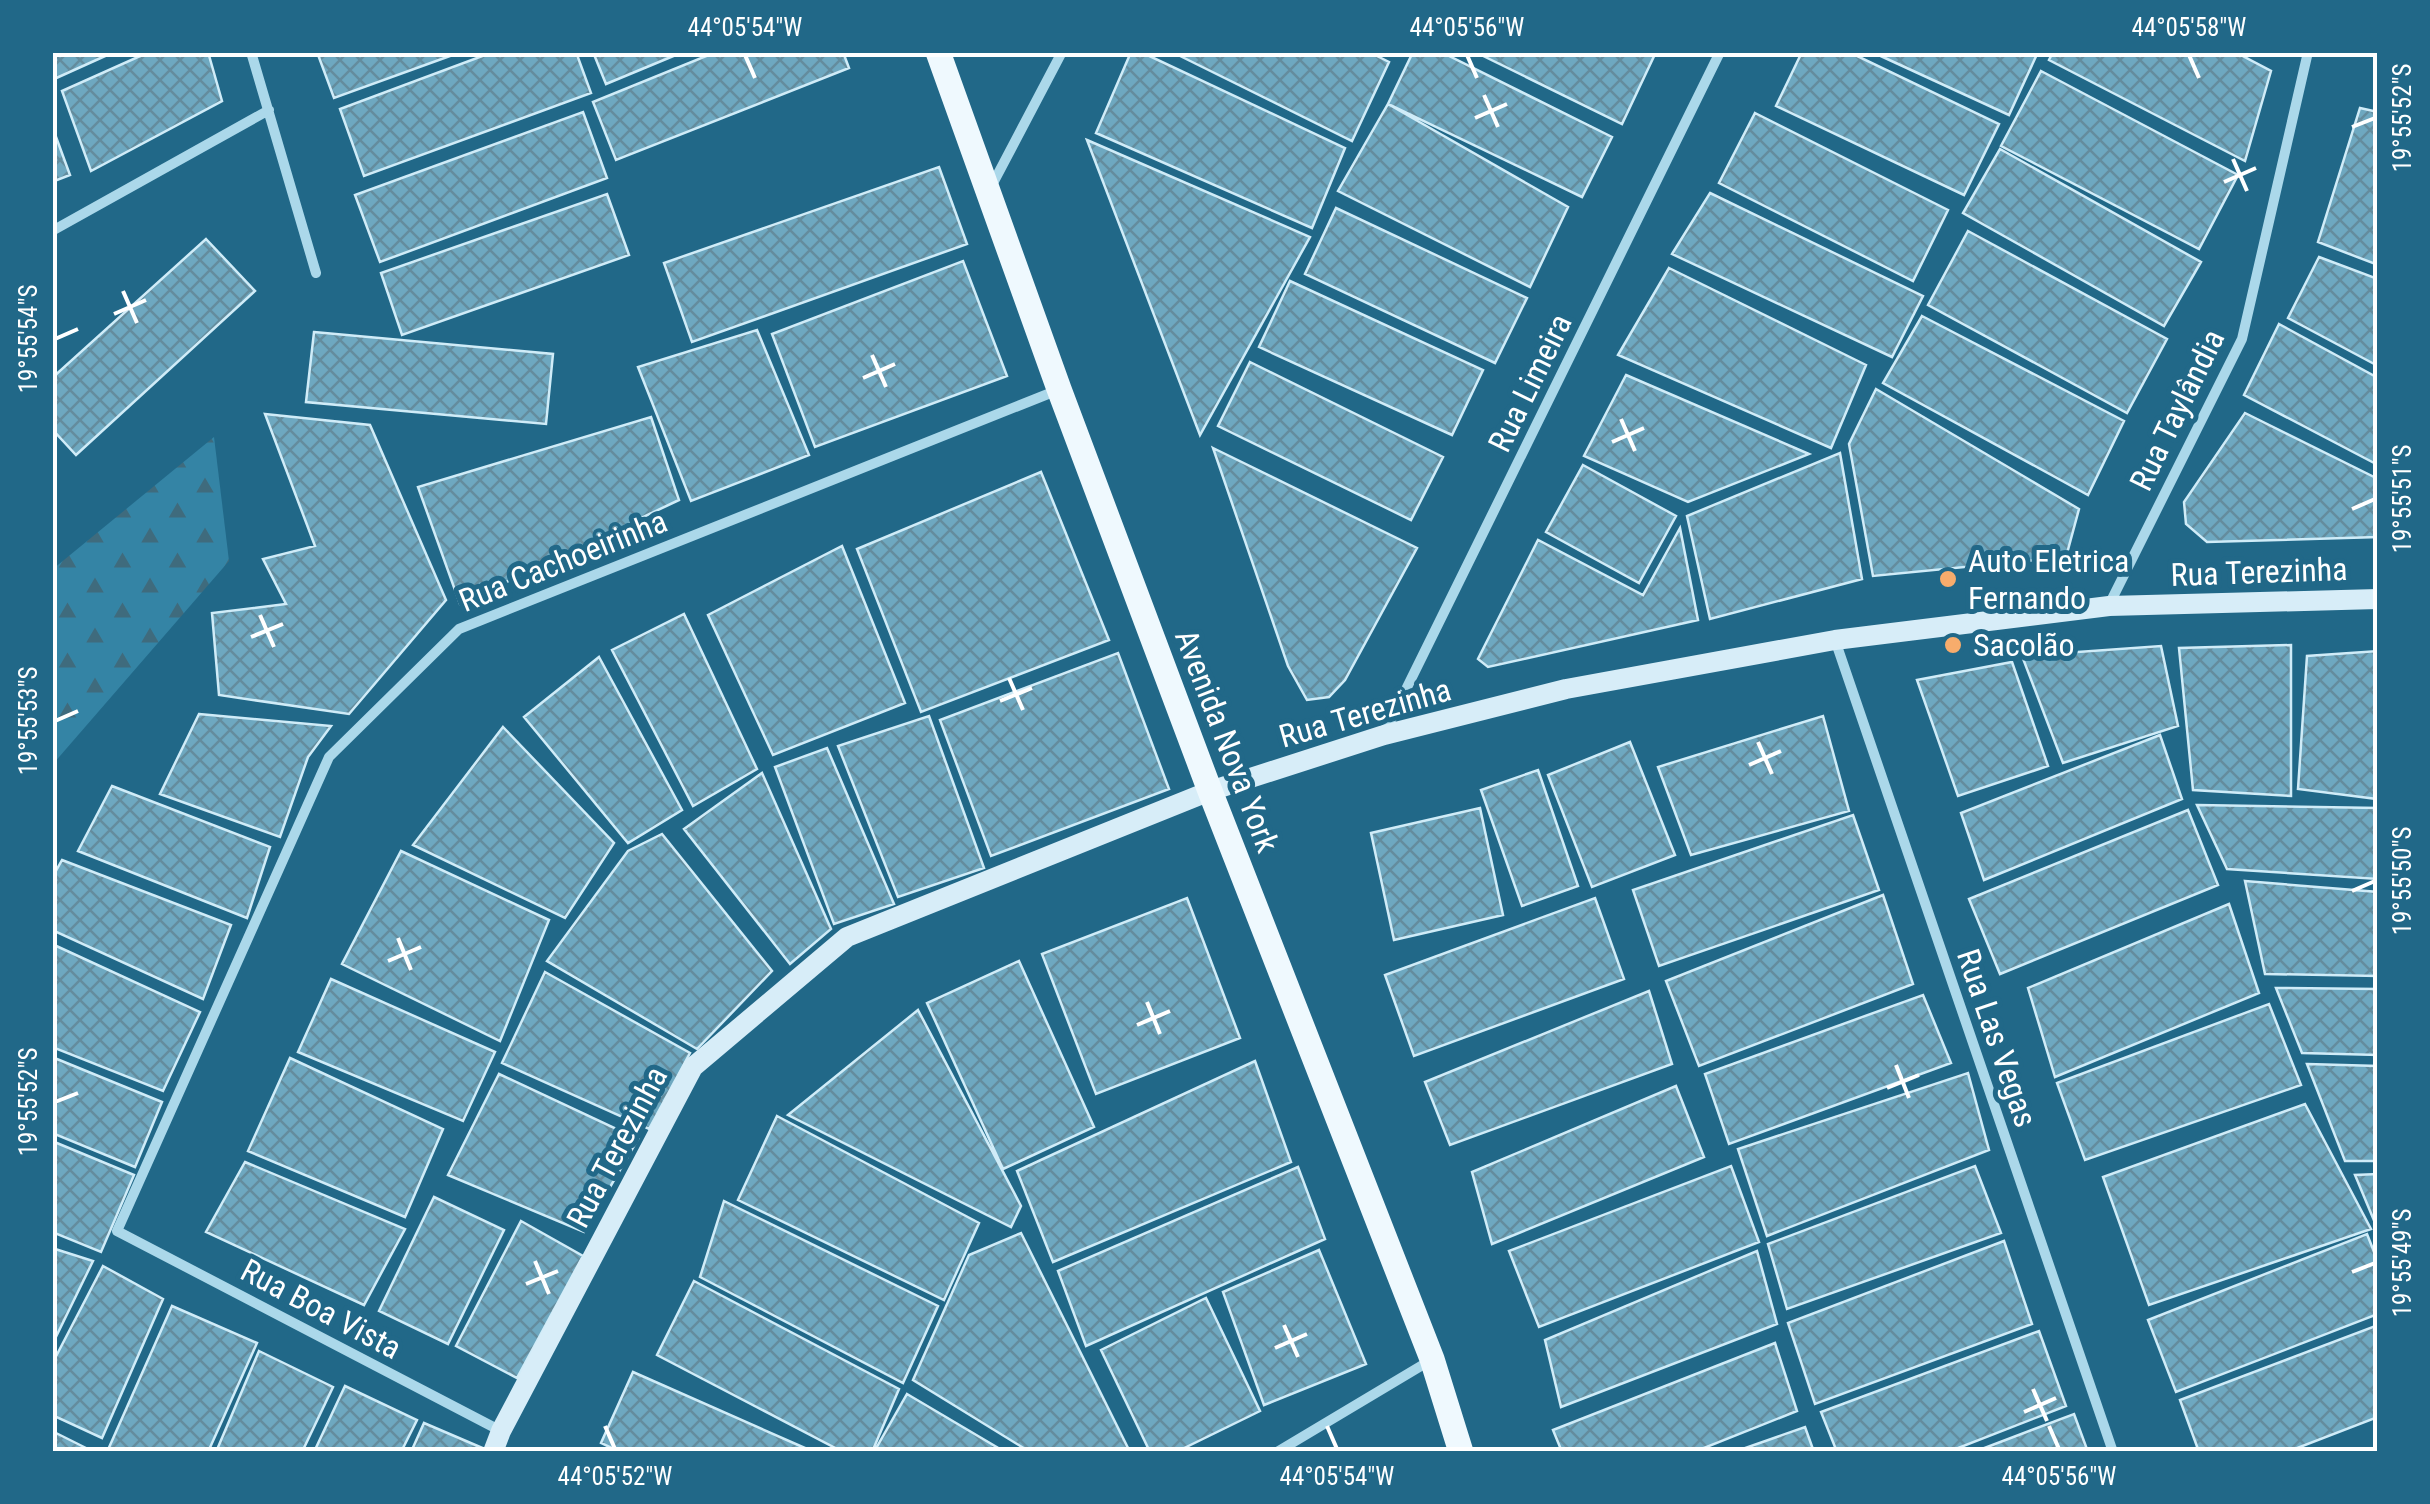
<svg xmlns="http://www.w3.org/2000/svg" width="2430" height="1504" viewBox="0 0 2430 1504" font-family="'Roboto Condensed',sans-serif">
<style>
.forest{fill:url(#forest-firs)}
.building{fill:url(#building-cross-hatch);stroke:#d0ecf8;stroke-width:2.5}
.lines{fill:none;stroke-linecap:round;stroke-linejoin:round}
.street{stroke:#abd8ea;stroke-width:10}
.secondary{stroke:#d7edf8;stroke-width:20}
.primary{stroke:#eff9fe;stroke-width:25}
.ticks{fill:none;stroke:#fff;stroke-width:4}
.poi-dot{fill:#f7ac6c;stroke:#216888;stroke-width:4}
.labels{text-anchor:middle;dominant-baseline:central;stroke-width:10;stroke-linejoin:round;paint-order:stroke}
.street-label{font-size:32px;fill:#fff;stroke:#216888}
.poi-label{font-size:32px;fill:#fff;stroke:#216888;text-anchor:start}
.neatline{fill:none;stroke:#fff;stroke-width:4}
.ticks-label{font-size:25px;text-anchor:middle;fill:#fff}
</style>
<defs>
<pattern id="forest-firs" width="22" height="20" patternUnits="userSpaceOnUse" patternTransform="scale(2.5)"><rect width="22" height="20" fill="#3484a5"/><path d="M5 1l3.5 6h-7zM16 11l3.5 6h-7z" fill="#3f6b7d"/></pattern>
<pattern id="building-cross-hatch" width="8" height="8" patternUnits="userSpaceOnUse" patternTransform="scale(2.5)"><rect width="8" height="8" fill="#6ea8c0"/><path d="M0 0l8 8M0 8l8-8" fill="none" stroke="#648c9d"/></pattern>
</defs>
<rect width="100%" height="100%" fill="#216888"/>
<!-- forest -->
<path class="forest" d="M 214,437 L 229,561 L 53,764 L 53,569 Z"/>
<!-- building -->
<path class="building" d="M 52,52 L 114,52 L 52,80 Z
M 149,52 L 208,52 L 222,101 L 91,171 L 62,91 Z
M 317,52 L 461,52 L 334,98 Z
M 493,52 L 576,52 L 591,93 L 364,176 L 340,109 Z
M 593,52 L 683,52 L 606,84 Z
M 716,52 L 843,52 L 849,68 L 616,160 L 593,102 Z
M 1131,52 L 1141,52 L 1345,148 L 1312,228 L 1096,133 Z
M 1172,52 L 1369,52 L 1389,62 L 1352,141 Z
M 1413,52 L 1441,52 L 1612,137 L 1582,197 L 1388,104 Z
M 1475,52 L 1656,52 L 1622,124 Z
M 1802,52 L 1849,52 L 1999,124 L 1964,195 L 1776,106 Z
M 1872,52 L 2038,52 L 2009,115 Z
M 2053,52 L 2235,52 L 2271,71 L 2245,161 L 2049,60 Z
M 2041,71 L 2238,175 L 2199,249 L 2001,146 Z
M 1388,104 L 1568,207 L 1530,287 L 1338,191 Z
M 2360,108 L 2378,112 L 2378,265 L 2318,242 Z
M 583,112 L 607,178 L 380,262 L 355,195 Z
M 1755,113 L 1948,210 L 1913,281 L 1719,183 Z
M 52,126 L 70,175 L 52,182 Z
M 1087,140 L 1310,237 L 1200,435 Z
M 2000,149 L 2201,262 L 2164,326 L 1963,213 Z
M 939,167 L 967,244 L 692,342 L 664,263 Z
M 1710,193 L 1923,296 L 1892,357 L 1672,254 Z
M 607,194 L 629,255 L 402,335 L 381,273 Z
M 1336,208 L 1527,298 L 1495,363 L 1305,274 Z
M 1968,231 L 2167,339 L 2127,413 L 1928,305 Z
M 206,239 L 255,291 L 76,455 L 52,429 L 52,378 Z
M 2319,257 L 2378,279 L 2378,366 L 2288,318 Z
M 963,261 L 1007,376 L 815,447 L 772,334 Z
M 1669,268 L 1866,365 L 1831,448 L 1618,355 Z
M 1290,281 L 1483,370 L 1452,435 L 1259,347 Z
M 1922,316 L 2124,421 L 2088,495 L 1883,383 Z
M 2279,324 L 2378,378 L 2378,465 L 2244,395 Z
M 757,330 L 809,455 L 691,501 L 638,367 Z
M 314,332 L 553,354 L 546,424 L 306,402 Z
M 1250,362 L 1443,457 L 1411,520 L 1218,426 Z
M 1626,375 L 1809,454 L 1688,502 L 1584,456 Z
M 1876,389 L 2079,509 L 2066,557 L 1873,576 L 1849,444 Z
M 2245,413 L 2378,479 L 2378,537 L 2207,542 L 2186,524 L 2184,502 Z
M 265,414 L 370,425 L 446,600 L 349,714 L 219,695 L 212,613 L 286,604 L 263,559 L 315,546 Z
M 651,417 L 679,500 L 460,604 L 418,487 Z
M 1213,448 L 1417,548 L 1345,680 L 1329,697 L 1307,700 L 1288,666 Z
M 1840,453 L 1862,579 L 1710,619 L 1687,516 Z
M 1583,465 L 1676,516 L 1639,583 L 1546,532 Z
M 1041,472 L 1109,640 L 921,712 L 857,549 Z
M 1680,528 L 1698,620 L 1488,667 L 1478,659 L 1538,540 L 1643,595 Z
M 842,546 L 905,703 L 773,755 L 708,615 Z
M 684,614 L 757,769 L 693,806 L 612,650 Z
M 2291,645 L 2291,796 L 2193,790 L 2179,648 Z
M 2161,646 L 2178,726 L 2063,763 L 2022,656 Z
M 2378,651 L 2377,799 L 2298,789 L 2307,656 Z
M 1118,653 L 1169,789 L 991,856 L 940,720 Z
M 599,657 L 682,810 L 628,843 L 524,717 Z
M 2012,662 L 2048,766 L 1958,796 L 1917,680 Z
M 199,714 L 331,726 L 308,757 L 280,837 L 160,794 Z
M 929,716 L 984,868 L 898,897 L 838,746 Z
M 1823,716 L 1849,811 L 1691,855 L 1658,767 Z
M 503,727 L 614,843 L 565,918 L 413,845 Z
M 2160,735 L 2182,799 L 1984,880 L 1961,813 Z
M 1630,742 L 1675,855 L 1592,887 L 1548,775 Z
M 827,748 L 894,904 L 834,924 L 775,767 Z
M 1538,770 L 1578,886 L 1522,906 L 1481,790 Z
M 762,773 L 831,929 L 790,964 L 684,829 Z
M 112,786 L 270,847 L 247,918 L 78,851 Z
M 2197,805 L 2378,808 L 2378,879 L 2227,869 Z
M 1480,808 L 1503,915 L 1394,940 L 1371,833 Z
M 2188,810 L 2218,885 L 2000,974 L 1969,899 Z
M 1853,815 L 1879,890 L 1659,966 L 1633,890 Z
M 662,834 L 772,971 L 697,1049 L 547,961 L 628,851 Z
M 401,851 L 549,920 L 500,1041 L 342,964 Z
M 62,860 L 231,925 L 203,999 L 52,930 L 52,878 Z
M 2245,881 L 2378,892 L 2378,976 L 2265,974 Z
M 1883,895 L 1913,984 L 1699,1066 L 1666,981 Z
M 1187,898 L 1240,1038 L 1096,1094 L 1042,954 Z
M 1595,898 L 1624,979 L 1414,1056 L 1385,975 Z
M 2229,904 L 2259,993 L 2055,1077 L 2028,988 Z
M 52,944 L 200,1012 L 163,1091 L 52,1047 Z
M 1019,961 L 1094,1127 L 1003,1169 L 927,1003 Z
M 545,972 L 690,1053 L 649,1129 L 502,1063 Z
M 331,979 L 495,1052 L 463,1121 L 298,1052 Z
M 2276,988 L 2378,989 L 2378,1055 L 2302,1053 Z
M 1649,991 L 1672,1064 L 1450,1145 L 1425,1082 Z
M 1923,995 L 1951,1063 L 1729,1144 L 1705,1074 Z
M 2269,1004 L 2301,1085 L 2085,1160 L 2057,1083 Z
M 918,1010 L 1021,1206 L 1011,1227 L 788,1115 Z
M 52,1057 L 162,1102 L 135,1167 L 52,1133 Z
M 290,1058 L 443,1129 L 405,1217 L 248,1151 Z
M 1255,1061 L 1291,1162 L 1053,1262 L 1017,1171 Z
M 2307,1064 L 2378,1066 L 2378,1161 L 2345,1161 Z
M 1968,1073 L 1989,1150 L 1767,1236 L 1738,1149 Z
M 499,1074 L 638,1139 L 584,1232 L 448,1175 Z
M 1676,1086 L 1704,1157 L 1492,1244 L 1472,1172 Z
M 2305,1104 L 2371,1229 L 2149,1305 L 2103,1177 Z
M 777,1116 L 979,1223 L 944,1300 L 738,1200 Z
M 52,1141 L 134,1175 L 101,1252 L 52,1232 Z
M 245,1162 L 405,1229 L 364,1305 L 206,1232 Z
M 1731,1166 L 1759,1242 L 1539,1327 L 1509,1251 Z
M 1975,1166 L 2001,1233 L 1787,1309 L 1768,1244 Z
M 1298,1167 L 1325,1239 L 1086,1346 L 1058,1271 Z
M 2378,1174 L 2378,1230 L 2355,1175 Z
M 434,1197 L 504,1230 L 448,1344 L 379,1311 Z
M 724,1201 L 938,1306 L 903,1383 L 700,1277 Z
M 521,1221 L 583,1256 L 517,1378 L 456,1346 Z
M 1021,1233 L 1130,1452 L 1030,1452 L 913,1380 L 969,1255 Z
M 2367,1234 L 2378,1262 L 2378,1314 L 2176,1392 L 2148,1320 Z
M 2004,1241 L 2032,1324 L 1815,1404 L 1788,1323 Z
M 52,1248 L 93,1261 L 52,1345 Z
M 1319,1250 L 1366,1364 L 1264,1405 L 1223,1292 Z
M 1757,1251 L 1777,1324 L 1561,1407 L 1545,1340 Z
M 103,1266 L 163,1299 L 102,1438 L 52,1415 L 52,1364 Z
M 694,1281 L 899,1389 L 872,1452 L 843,1452 L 657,1355 Z
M 1206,1298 L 1260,1411 L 1176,1452 L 1150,1452 L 1101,1350 Z
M 172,1306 L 257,1343 L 208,1452 L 107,1452 Z
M 2378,1325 L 2378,1417 L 2287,1452 L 2199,1452 L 2180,1400 Z
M 2039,1331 L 2066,1406 L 1948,1452 L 1837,1452 L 1821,1412 Z
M 1775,1343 L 1797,1411 L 1694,1452 L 1562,1452 L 1553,1430 Z
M 259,1351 L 333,1387 L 302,1452 L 216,1452 Z
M 633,1372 L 814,1452 L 620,1452 L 601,1443 Z
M 345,1386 L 417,1420 L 401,1452 L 314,1452 Z
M 907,1394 L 1005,1452 L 874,1452 Z
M 2074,1414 L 2088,1452 L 1974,1452 Z
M 424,1423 L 487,1450 L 486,1452 L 411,1452 Z
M 1805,1427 L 1814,1452 L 1734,1452 Z
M 52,1431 L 94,1452 L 52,1452 Z"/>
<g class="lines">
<!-- street -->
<path class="street" d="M 251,52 L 316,273
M 991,187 L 1062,52
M 52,231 L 269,110
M 2109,605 L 2242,339 L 2308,52
M 1835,640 L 2113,1452
M 1384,734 L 1720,52
M 501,1431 L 117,1231 L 329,757 L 459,629 L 1058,390
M 1277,1452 L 1431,1360"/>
<!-- secondary -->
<path class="secondary" d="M 493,1452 L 501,1431 L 693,1067 L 847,937 L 1210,791 L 1384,735 L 1566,689 L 1835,640 L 2109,606 L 2378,599"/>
<!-- primary -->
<path class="primary" d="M 938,52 L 1059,389 L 1210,791 L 1432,1359 L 1461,1452"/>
</g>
<!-- ticks -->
<path class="ticks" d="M 745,55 L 755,78M 1467,55 L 1477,78M 2189,55 L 2199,78M 1484,95 L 1498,127M 1475,118 L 1507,104M 2352,127 L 2375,118M 2233,159 L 2247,191M 2224,182 L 2256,168M 123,291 L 137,323M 114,314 L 146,300M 55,339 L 78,329M 872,355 L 886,387M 863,378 L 895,364M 1621,419 L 1635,451M 1612,442 L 1644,428M 2352,509 L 2375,499M 260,615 L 274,647M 251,637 L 283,624M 1009,678 L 1023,710M 1000,701 L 1032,688M 55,721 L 78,711M 1758,742 L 1772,774M 1749,765 L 1781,751M 2352,891 L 2375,881M 398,938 L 411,970M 388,961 L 421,947M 1147,1002 L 1160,1034M 1137,1025 L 1170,1011M 1896,1065 L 1909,1098M 1887,1088 L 1919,1075M 55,1102 L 78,1093M 535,1261 L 549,1294M 2352,1272 L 2375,1263M 526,1284 L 558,1271M 1284,1325 L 1298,1357M 1275,1348 L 1307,1334M 2033,1389 L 2047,1421M 2024,1412 L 2056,1398M 605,1426 L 615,1449M 1327,1426 L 1337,1449M 2049,1426 L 2059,1449"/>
<!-- markers -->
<g class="poi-dot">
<circle cx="1948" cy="579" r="10"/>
<circle cx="1953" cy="645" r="10"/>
</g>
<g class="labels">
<!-- street labels -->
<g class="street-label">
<text transform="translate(1530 383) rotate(-64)">Rua Limeira</text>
<text transform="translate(2177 410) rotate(-64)">Rua Taylândia</text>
<text transform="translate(563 561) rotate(-22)">Rua Cachoeirinha</text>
<text transform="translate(2259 572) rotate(-2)">Rua Terezinha</text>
<text transform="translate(1365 713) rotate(-16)">Rua Terezinha</text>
<text transform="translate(1227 741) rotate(69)">Avenida Nova York</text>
<text transform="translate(1997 1038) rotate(71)">Rua Las Vegas</text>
<text transform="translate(617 1147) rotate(-62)">Rua Terezinha</text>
<text transform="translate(321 1309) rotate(28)">Rua Boa Vista</text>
</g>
<!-- poi labels -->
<g class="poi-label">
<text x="1968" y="561">Auto Eletrica<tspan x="1968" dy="37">Fernando</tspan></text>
<text x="1973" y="645">Sacolão</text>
</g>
</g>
<!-- border -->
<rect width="2430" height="1504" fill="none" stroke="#216888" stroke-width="110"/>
<rect x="55" y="55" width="2320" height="1394" class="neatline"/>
<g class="ticks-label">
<text x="745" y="36">44°05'54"W</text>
<text x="1467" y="36">44°05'56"W</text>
<text x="2189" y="36">44°05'58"W</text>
<text transform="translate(2402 118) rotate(-90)" y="9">19°55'52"S</text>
<text transform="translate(28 339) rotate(-90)" y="9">19°55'54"S</text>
<text transform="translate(2402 499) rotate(-90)" y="9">19°55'51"S</text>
<text transform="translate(28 721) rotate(-90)" y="9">19°55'53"S</text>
<text transform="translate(2402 881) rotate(-90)" y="9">19°55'50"S</text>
<text transform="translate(28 1102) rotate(-90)" y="9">19°55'52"S</text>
<text transform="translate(2402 1263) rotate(-90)" y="9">19°55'49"S</text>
<text x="615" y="1485">44°05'52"W</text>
<text x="1337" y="1485">44°05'54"W</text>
<text x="2059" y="1485">44°05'56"W</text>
</g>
</svg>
